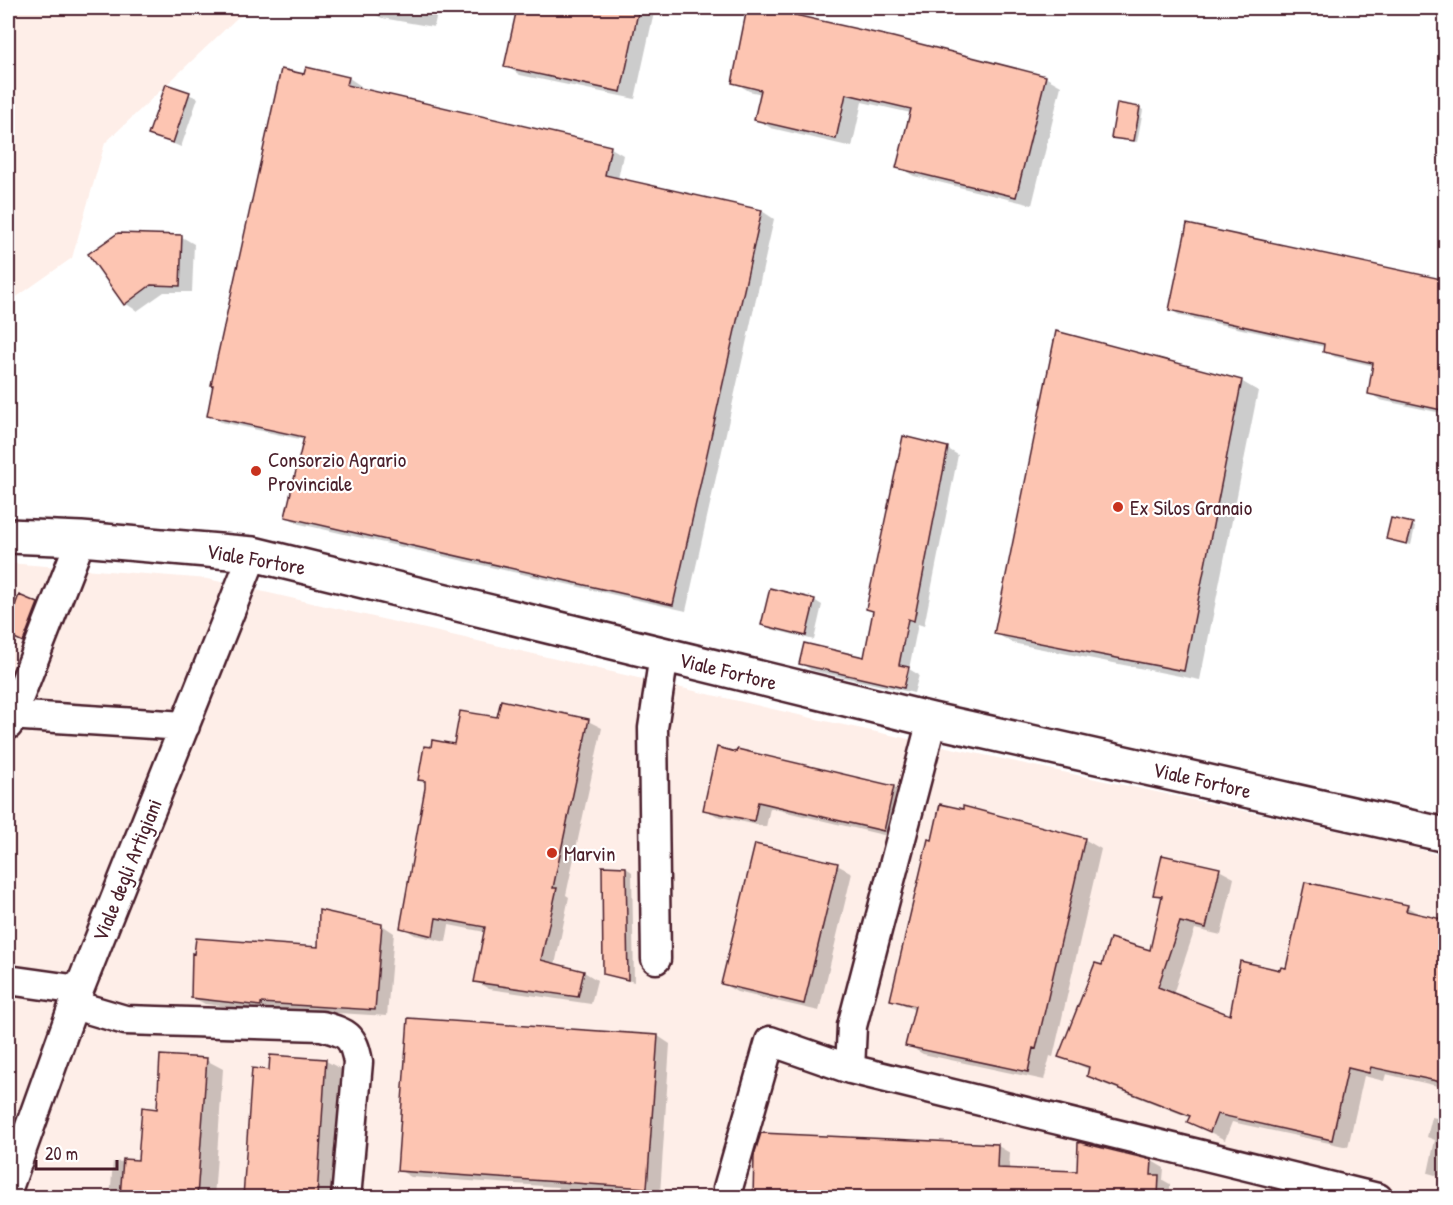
<svg xmlns="http://www.w3.org/2000/svg" width="1453" height="1205" viewBox="0 0 1453 1205" font-family="'Patrick Hand',sans-serif">
<style>
.built{fill:#feeee8}
.shadow{fill:#0003}
.building{fill:#fdc5b2;stroke:#4a1f2b;stroke-width:1.5}
.lines{fill:none;stroke-linecap:round;stroke-linejoin:round}
.minor-casing{stroke:#4a1f2b;stroke-width:33}
.secondary-casing{stroke:#4a1f2b;stroke-width:38}
.minor{stroke:#fff;stroke-width:28}
.secondary{stroke:#fff;stroke-width:33}
.poi-dot{fill:#c8321e;stroke:#fff;stroke-width:2}
.labels{text-anchor:middle;dominant-baseline:central;stroke-width:4.5;stroke-linejoin:round;paint-order:stroke}
.poi-label{font-size:21px;fill:#4a1f2b;stroke:#fff;text-anchor:start}
.street-label{font-size:21px;fill:#4a1f2b;stroke:#fff}
</style>
<rect width="100%" height="100%" fill="#fff"/>
<filter id="ink" filterUnits="userSpaceOnUse"><feTurbulence type="fractalNoise" baseFrequency=".0167" numOctaves="2"/><feDisplacementMap in="SourceGraphic" scale="12" xChannelSelector="R" yChannelSelector="G"/><feConvolveMatrix kernelMatrix="1 2 1 2 8 2 1 2 1" color-interpolation-filters="sRGB"/></filter>
<g filter="url(#ink)">
<!-- built -->
<path class="built" d="M 8,8 L 257,8 L 237,18 L 105,143 L 72,258 L 8,303 Z
M 8,563 L 208,579 L 825,721 L 1413,847 L 1445,857 L 1445,1197 L 8,1197 Z"/>
<!-- shadow -->
<path class="shadow" d="M 370,8 L 438,8 L 434,27 L 382,18 L 369,11 Z
M 518,8 L 655,8 L 635,99 L 520,75 L 506,66 Z
M 750,8 L 1045,77 L 1061,86 L 1032,205 L 914,176 L 898,167 L 911,113 L 862,102 L 852,147 L 771,128 L 756,119 L 762,94 L 749,91 L 734,82 Z
M 305,76 L 349,78 L 361,86 L 360,89 L 611,148 L 623,155 L 618,179 L 762,211 L 774,219 L 686,611 L 300,524 L 287,517 L 304,440 L 221,422 L 209,415 Z
M 167,86 L 198,98 L 181,147 L 150,134 Z
M 1139,108 L 1143,110 L 1137,142 L 1113,137 Z
M 182,237 L 194,244 L 192,292 L 164,292 L 137,311 L 125,303 Z
M 1446,282 L 1446,414 L 1380,400 L 1370,393 L 1374,366 L 1335,357 L 1324,351 L 1325,347 L 1181,316 L 1171,310 Z
M 1241,381 L 1258,391 L 1200,680 L 1012,643 L 996,633 Z
M 948,449 L 958,455 L 924,626 L 918,624 L 909,669 L 919,675 L 914,693 L 811,670 L 801,663 L 865,659 L 874,612 L 868,608 Z
M 1412,525 L 1415,527 L 1411,545 L 1388,538 Z
M 20,597 L 41,606 L 27,642 L 8,634 Z
M 814,600 L 822,605 L 814,640 L 771,629 L 762,625 Z
M 498,719 L 588,721 L 602,728 L 566,895 L 569,897 L 555,965 L 584,972 L 597,980 L 591,1004 L 489,989 L 475,981 L 485,932 L 449,925 L 446,942 L 415,935 L 402,927 L 426,783 L 420,779 L 455,746 Z
M 738,751 L 894,787 L 906,795 L 896,838 L 770,808 L 766,827 L 717,816 L 705,809 Z
M 1084,839 L 1101,849 L 1053,1057 L 1050,1056 L 1044,1080 L 923,1054 L 907,1045 L 915,1010 L 892,999 Z
M 837,865 L 852,873 L 819,1011 L 737,992 L 723,984 Z
M 626,868 L 632,872 L 634,982 L 605,973 Z
M 1219,870 L 1234,878 L 1221,935 L 1195,929 L 1173,994 L 1231,1017 L 1282,972 L 1407,907 L 1423,916 L 1446,921 L 1446,1088 L 1386,1074 L 1384,1081 L 1364,1076 L 1348,1147 L 1232,1122 L 1225,1140 L 1191,1122 L 1191,1118 L 1104,1084 L 1088,1075 L 1090,1070 L 1060,1056 L 1103,967 L 1151,952 L 1163,899 L 1155,894 Z
M 382,925 L 394,933 L 387,1016 L 273,1009 L 273,1012 L 205,1004 L 192,997 Z
M 8,1032 L 11,1034 L 8,1056 Z
M 658,1036 L 670,1044 L 660,1194 L 594,1190 L 593,1198 L 557,1198 L 558,1187 L 411,1177 L 399,1170 Z
M 272,1056 L 326,1061 L 343,1070 L 334,1198 L 244,1198 L 253,1070 L 271,1071 Z
M 206,1060 L 223,1069 L 214,1198 L 110,1198 L 113,1162 L 139,1161 L 158,1110 Z
M 1432,1117 L 1446,1120 L 1446,1178 L 1428,1173 L 1435,1140 L 1427,1137 Z
M 998,1146 L 1010,1153 L 1009,1170 L 1079,1173 L 1152,1161 L 1164,1168 L 1163,1180 L 1170,1184 L 1170,1198 L 754,1198 L 756,1156 Z"/>
<!-- building -->
<path class="building" d="M 517,8 L 639,8 L 621,92 L 504,67 Z
M 747,8 L 764,8 L 893,37 L 1046,76 L 1016,197 L 896,168 L 911,109 L 846,94 L 836,139 L 754,120 L 761,90 L 732,83 Z
M 306,67 L 349,77 L 347,85 L 611,146 L 605,175 L 762,210 L 673,605 L 285,517 L 304,437 L 207,416 L 213,385 L 211,385 L 281,69 L 304,74 Z
M 166,84 L 190,92 L 173,143 L 148,135 Z
M 1117,103 L 1140,107 L 1134,141 L 1111,138 Z
M 1187,224 L 1446,280 L 1446,411 L 1368,394 L 1373,363 L 1323,352 L 1324,344 L 1169,310 Z
M 118,233 L 182,235 L 180,286 L 151,285 L 124,305 L 88,254 Z
M 1056,331 L 1242,380 L 1184,671 L 994,634 Z
M 903,436 L 948,447 L 914,621 L 908,619 L 899,665 L 909,667 L 904,688 L 799,664 L 804,643 L 864,657 L 873,611 L 866,609 Z
M 1391,518 L 1413,523 L 1407,544 L 1386,539 Z
M 770,588 L 815,599 L 806,636 L 761,625 Z
M 19,595 L 38,603 L 23,642 L 8,635 L 8,624 Z
M 501,700 L 589,719 L 553,888 L 557,888 L 541,960 L 584,971 L 578,997 L 474,982 L 485,927 L 436,918 L 433,936 L 400,928 L 425,788 L 425,781 L 418,780 L 424,746 L 431,747 L 432,740 L 454,744 L 460,711 L 497,717 Z
M 717,747 L 736,752 L 737,749 L 894,786 L 884,831 L 758,802 L 754,821 L 703,810 Z
M 940,804 L 963,809 L 963,806 L 1085,838 L 1036,1049 L 1033,1048 L 1028,1072 L 905,1046 L 915,1006 L 890,1000 L 928,839 L 932,840 Z
M 755,844 L 838,863 L 804,1004 L 721,984 Z
M 1162,855 L 1220,868 L 1206,928 L 1180,922 L 1158,987 L 1230,1015 L 1240,961 L 1280,970 L 1281,967 L 1286,968 L 1305,882 L 1408,905 L 1406,911 L 1446,920 L 1446,1083 L 1371,1067 L 1369,1073 L 1348,1068 L 1332,1140 L 1217,1114 L 1210,1132 L 1187,1122 L 1190,1116 L 1087,1076 L 1089,1067 L 1058,1057 L 1095,963 L 1102,965 L 1110,938 L 1150,950 L 1162,896 L 1153,895 Z
M 602,866 L 626,867 L 628,980 L 603,974 Z
M 319,910 L 382,924 L 375,1010 L 261,1003 L 261,1006 L 191,998 L 192,953 L 194,954 L 196,938 L 318,947 Z
M 408,1018 L 658,1035 L 647,1188 L 397,1171 Z
M 160,1055 L 207,1058 L 197,1197 L 120,1197 L 123,1159 L 138,1160 L 142,1107 L 157,1109 Z
M 270,1055 L 326,1059 L 317,1197 L 243,1197 L 252,1068 L 269,1070 Z
M 761,1133 L 998,1144 L 997,1168 L 1077,1171 L 1078,1142 L 1152,1160 L 1151,1175 L 1159,1175 L 1158,1197 L 753,1197 L 754,1155 Z"/>
<g class="lines">
<defs>
<path id="minor" d="M 8,715 L 185,726
M 8,725 L 81,539
M 656,959 L 653,728 L 664,655
M 8,980 L 79,990
M 74,1005 L 125,1020 L 322,1026 C 347,1033 353,1035 358,1062 L 346,1198
M 850,1069 L 852,1026 L 932,720
M 8,1188 L 79,990 L 253,554
M 728,1188 L 770,1041 L 850,1069 L 1378,1198"/>
<path id="secondary" d="M 8,536 L 81,539 L 253,554 L 932,720 L 1446,835"/>
</defs>
<!-- minor casing -->
<use href="#minor" class="minor-casing"/>
<!-- secondary casing -->
<use href="#secondary" class="secondary-casing"/>
<!-- minor -->
<use href="#minor" class="minor"/>
<!-- secondary -->
<use href="#secondary" class="secondary"/>
</g>
</g>
<!-- markers -->
<g class="poi-dot">
<circle cx="256" cy="471" r="6"/>
<circle cx="1118" cy="507" r="6"/>
<circle cx="552" cy="853" r="6"/>
</g>
<g class="labels">
<!-- poi labels -->
<g class="poi-label">
<text x="268" y="459">Consorzio Agrario<tspan x="268" dy="24">Provinciale</tspan></text>
<text x="1130" y="507">Ex Silos Granaio</text>
<text x="564" y="853">Marvin</text>
</g>
<!-- street labels -->
<g class="street-label">
<text transform="translate(256 559) rotate(10)">Viale Fortore</text>
<text transform="translate(728 671) rotate(14)">Viale Fortore</text>
<text transform="translate(1202 780) rotate(13)">Viale Fortore</text>
<text transform="translate(127 870) rotate(-68)">Viale degli Artigiani</text>
</g>
</g>
<!-- margin -->
<rect width="1453" height="1205" fill="none" stroke="#fff" stroke-width="30"/>
<rect x="15" y="15" width="1423" height="1175" fill="none" stroke="#4a1f2b" stroke-width="2" filter="url(#ink)"/>
<!-- scale -->
<path d="M36 1160v9h81v-9" fill="none" stroke="#4a1f2b" stroke-width="3"/>
<text x="45" y="1160" font-size="18" fill="#4a1f2b" stroke="#ffffff" stroke-width="4.5" paint-order="stroke">20 m</text>
</svg>
